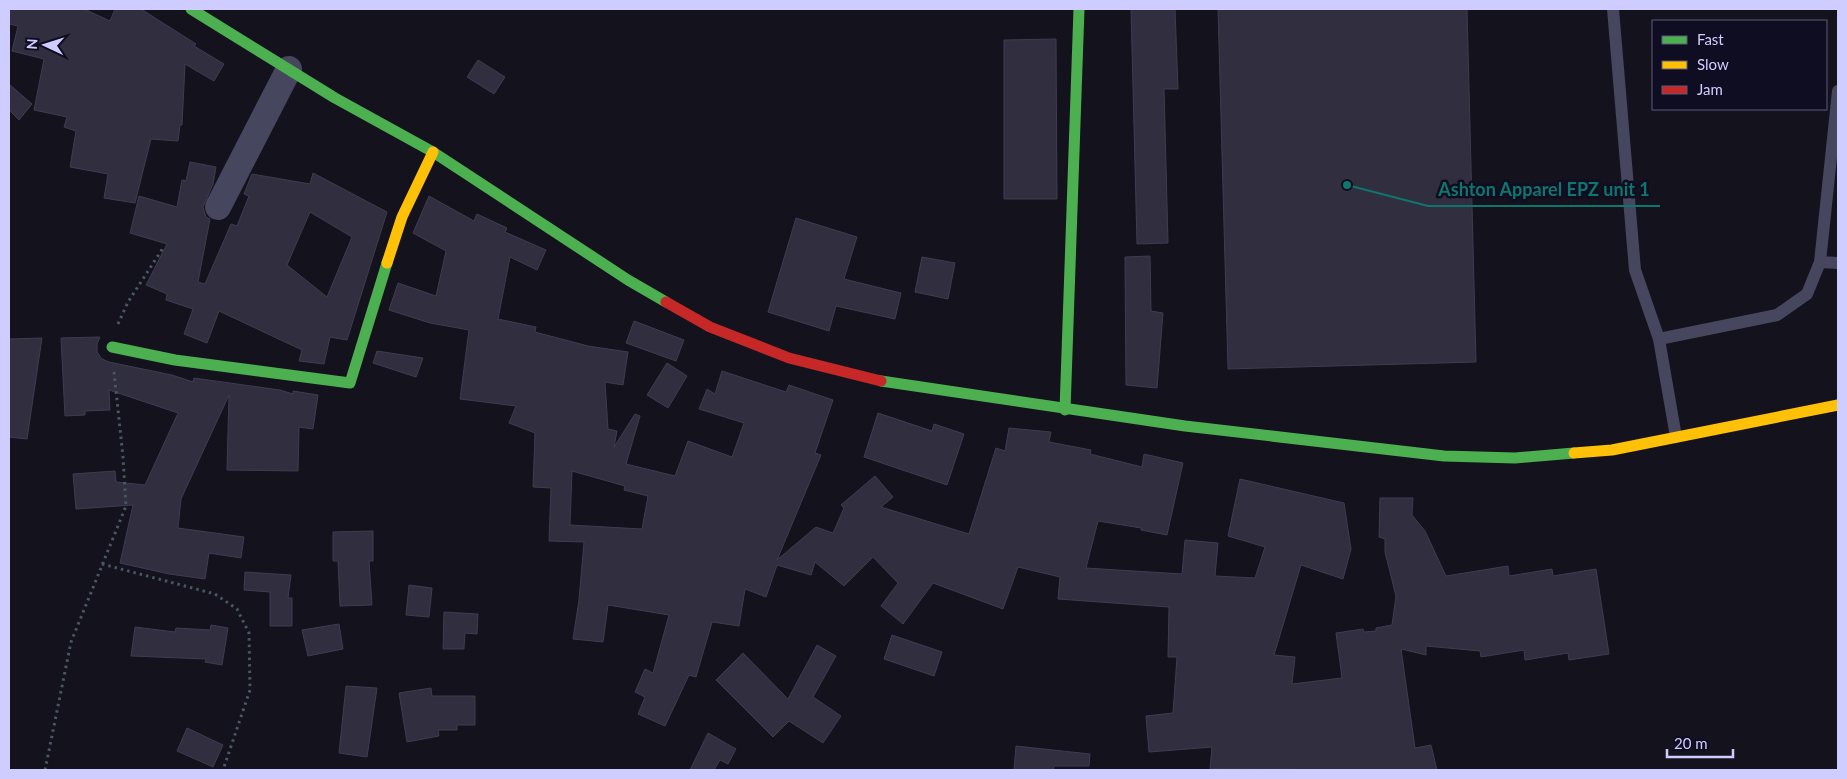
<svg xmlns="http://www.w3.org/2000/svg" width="1847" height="779" viewBox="0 0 1847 779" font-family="Lato,sans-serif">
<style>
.building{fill:#312f3f;stroke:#3e3c51;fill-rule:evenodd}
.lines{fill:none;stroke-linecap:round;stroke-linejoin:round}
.path{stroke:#475864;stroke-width:3;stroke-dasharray:2.5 4;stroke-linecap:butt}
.lane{stroke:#46475e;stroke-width:12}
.street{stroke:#46475e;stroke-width:26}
.fast{stroke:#4caf50;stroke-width:11}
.slow{stroke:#ffc107;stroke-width:11}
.jam{stroke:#c62828;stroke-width:11}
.leader{fill:none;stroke:#0f766e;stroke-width:2}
.callout-dot{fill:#0f766e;stroke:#0f0d22;stroke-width:2}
.callout-label{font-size:18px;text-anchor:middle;font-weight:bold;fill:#0f766e;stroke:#0f0d22;stroke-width:5;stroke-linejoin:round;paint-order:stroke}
</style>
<rect width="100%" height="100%" fill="#13121d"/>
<!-- building -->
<path class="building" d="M 9,9 L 84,9 L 110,21 L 115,9 L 141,9 L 196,44 L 194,46 L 224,64 L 214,81 L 185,64 L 182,125 L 180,125 L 178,141 L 151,139 L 135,203 L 104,198 L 108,174 L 70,167 L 76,131 L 64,127 L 67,117 L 34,110 L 44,59 L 12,51 L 18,26 L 9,24 Z
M 1131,9 L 1175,9 L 1178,89 L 1164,89 L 1168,243 L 1137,244 Z
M 1218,9 L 1467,9 L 1476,362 L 1228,369 Z
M 1056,39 L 1057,199 L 1004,199 L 1004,40 Z
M 478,60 L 505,77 L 494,94 L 467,77 Z
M 9,84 L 32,104 L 19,120 L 9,110 Z
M 190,162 L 216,167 L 213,184 L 203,207 L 206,217 L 210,219 L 198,282 L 205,284 L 231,224 L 237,226 L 249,196 L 244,194 L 252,174 L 310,184 L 313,173 L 387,212 L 347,340 L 330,337 L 324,364 L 299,361 L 302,350 L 219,311 L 207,343 L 184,334 L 193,309 L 166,300 L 167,294 L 146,285 L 167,244 L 130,233 L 139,196 L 177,207 L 182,180 L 186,181 ZM 310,212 L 352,237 L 327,297 L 287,265 Z
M 429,196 L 474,221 L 477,214 L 507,228 L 505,232 L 546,250 L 537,270 L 510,257 L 498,319 L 536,327 L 535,332 L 588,346 L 628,352 L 623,385 L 605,382 L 608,429 L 617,431 L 614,447 L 635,414 L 640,416 L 626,464 L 675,476 L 688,441 L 732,457 L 744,423 L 699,409 L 707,389 L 715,394 L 722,371 L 786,392 L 789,385 L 833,400 L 815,453 L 821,455 L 777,560 L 816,527 L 833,533 L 844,508 L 841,505 L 875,476 L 893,497 L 881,507 L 969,534 L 996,448 L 1005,451 L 1009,428 L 1051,432 L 1049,442 L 1091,450 L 1090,454 L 1142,467 L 1144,454 L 1183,463 L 1167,535 L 1141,530 L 1141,528 L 1098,521 L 1086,568 L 1182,574 L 1185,540 L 1218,543 L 1215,576 L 1255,578 L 1265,547 L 1228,536 L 1240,479 L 1344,503 L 1351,549 L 1343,579 L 1301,565 L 1274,655 L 1295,657 L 1292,684 L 1342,678 L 1336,633 L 1363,629 L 1364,632 L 1376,631 L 1376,628 L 1392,625 L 1396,596 L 1385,552 L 1385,539 L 1379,537 L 1380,498 L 1413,498 L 1412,515 L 1425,531 L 1446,576 L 1508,566 L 1509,576 L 1552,569 L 1553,576 L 1596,569 L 1609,654 L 1569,660 L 1568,653 L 1525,660 L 1524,650 L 1481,657 L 1480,651 L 1426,646 L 1426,655 L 1401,649 L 1415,748 L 1431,745 L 1437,770 L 1210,769 L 1212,747 L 1149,752 L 1146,716 L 1173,713 L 1177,657 L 1168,657 L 1169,607 L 1058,599 L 1060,577 L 1018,567 L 1003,609 L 933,583 L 903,624 L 881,606 L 898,583 L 873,557 L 844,586 L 815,562 L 811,575 L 777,565 L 766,597 L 745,589 L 739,626 L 712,622 L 696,677 L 689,675 L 665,726 L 638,714 L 645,697 L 635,692 L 645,669 L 653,673 L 669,615 L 608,605 L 603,642 L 573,639 L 579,600 L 584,542 L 549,541 L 551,488 L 533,487 L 535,433 L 509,423 L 516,406 L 460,399 L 469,330 L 430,323 L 389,310 L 398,283 L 436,296 L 446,251 L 413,233 ZM 572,471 L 625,486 L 624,490 L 648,496 L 642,529 L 570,525 Z
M 796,218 L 857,237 L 844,279 L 901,293 L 895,319 L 836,306 L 829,331 L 768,312 Z
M 1150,256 L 1151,311 L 1163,313 L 1157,388 L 1126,385 L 1125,257 Z
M 922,257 L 955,263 L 948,299 L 915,292 Z
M 634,321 L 684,340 L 676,361 L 626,343 Z
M 100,337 L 97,344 L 97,352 L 102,359 L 109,362 L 172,375 L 193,382 L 194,378 L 280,390 L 293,394 L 293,391 L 318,395 L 313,429 L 299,427 L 298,471 L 227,470 L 229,395 L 181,499 L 178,528 L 244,537 L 241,558 L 209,553 L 205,579 L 169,574 L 120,563 L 133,505 L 76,509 L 73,474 L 115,471 L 116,482 L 145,485 L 178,413 L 109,390 L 110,410 L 85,411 L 85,415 L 65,416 L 61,338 Z
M 42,338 L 27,439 L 9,437 L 9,339 Z
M 377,351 L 423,358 L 416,377 L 373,363 Z
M 667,363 L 687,376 L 668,408 L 647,395 Z
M 878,413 L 932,431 L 934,424 L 964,434 L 947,485 L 864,457 Z
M 373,531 L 373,561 L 369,561 L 372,605 L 340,606 L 338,561 L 333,561 L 333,532 Z
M 245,572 L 291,575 L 288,598 L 292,598 L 292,626 L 270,626 L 270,592 L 244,590 Z
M 409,585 L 432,588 L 429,617 L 406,615 Z
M 444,612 L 478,614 L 477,634 L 465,633 L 464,649 L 443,649 Z
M 339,624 L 343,649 L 308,656 L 302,630 Z
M 211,625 L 228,628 L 222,665 L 205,662 L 206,659 L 131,656 L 135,627 L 175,632 L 176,628 L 210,630 Z
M 892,635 L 942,652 L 934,676 L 884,659 Z
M 817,645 L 836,656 L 813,697 L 841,716 L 823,743 L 789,721 L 773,737 L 716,680 L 743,653 L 788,699 Z
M 346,686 L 377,688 L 367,757 L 339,753 Z
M 431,688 L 432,696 L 475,696 L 475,725 L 457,725 L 457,730 L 438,730 L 439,736 L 407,742 L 399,693 Z
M 187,728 L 223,745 L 213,767 L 177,751 Z
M 708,733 L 736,749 L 728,764 L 720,760 L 714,770 L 690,770 Z
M 1016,746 L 1090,754 L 1089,766 L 1054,766 L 1053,770 L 1014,770 Z"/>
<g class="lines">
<!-- path -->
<path class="path" d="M 118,324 L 128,302 L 163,248
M 102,564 L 215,594 L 237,609 L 249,633 L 250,690 L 223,770
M 45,770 L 71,642 L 126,506 L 123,457 L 114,372"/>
<!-- lane -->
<path class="lane" d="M 1613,9 L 1635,270 L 1659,339 L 1676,437
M 1820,262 L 1838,263
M 1659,339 L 1777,315 L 1807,294 L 1820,262 L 1838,91"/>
<!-- street -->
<path class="street" d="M 218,207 L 289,69"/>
<!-- fast -->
<path class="fast" d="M 191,9 L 335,98 L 433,152 L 628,280 L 666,302
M 112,347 L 175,360 L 350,383 L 387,263
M 881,381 L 1185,426 L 1444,456 L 1515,458 L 1574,453
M 1065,410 L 1079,9"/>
<!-- slow -->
<path class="slow" d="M 387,263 L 402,217 L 433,152
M 1574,453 L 1612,450 L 1838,405"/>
<!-- jam -->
<path class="jam" d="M 666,302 L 710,327 L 789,358 L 881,381"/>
</g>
<!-- callouts -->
<path class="leader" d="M1347 185L1428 206H1660"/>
<circle class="callout-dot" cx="1347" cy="185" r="5"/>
<g class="callout-label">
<text x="1544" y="196">Ashton Apparel EPZ unit 1</text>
</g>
<!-- border -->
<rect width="1847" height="779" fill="none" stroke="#cfcdff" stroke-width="20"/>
<!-- legend -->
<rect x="1652" y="20" width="175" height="90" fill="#0f0d22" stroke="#5c5a7a"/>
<rect x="1662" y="36" width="25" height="8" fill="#4caf50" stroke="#5c5a7a"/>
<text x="1697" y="45" font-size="15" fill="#cfcdff">Fast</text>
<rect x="1662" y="61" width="25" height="8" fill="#ffc107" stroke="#5c5a7a"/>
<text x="1697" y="70" font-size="15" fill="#cfcdff">Slow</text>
<rect x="1662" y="86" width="25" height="8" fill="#c62828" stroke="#5c5a7a"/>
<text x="1697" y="95" font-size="15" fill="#cfcdff">Jam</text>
<!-- north arrow -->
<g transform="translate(45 45) rotate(274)" stroke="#0f0d22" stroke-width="4" paint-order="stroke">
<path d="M0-4L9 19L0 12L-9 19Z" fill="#cfcdff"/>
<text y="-8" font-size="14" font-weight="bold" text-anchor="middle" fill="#cfcdff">N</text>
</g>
<!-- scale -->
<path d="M1667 749v8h66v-8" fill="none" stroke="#cfcdff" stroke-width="2.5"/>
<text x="1674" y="749" font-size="15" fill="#cfcdff" stroke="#0f0d22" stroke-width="4" paint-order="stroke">20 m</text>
</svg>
